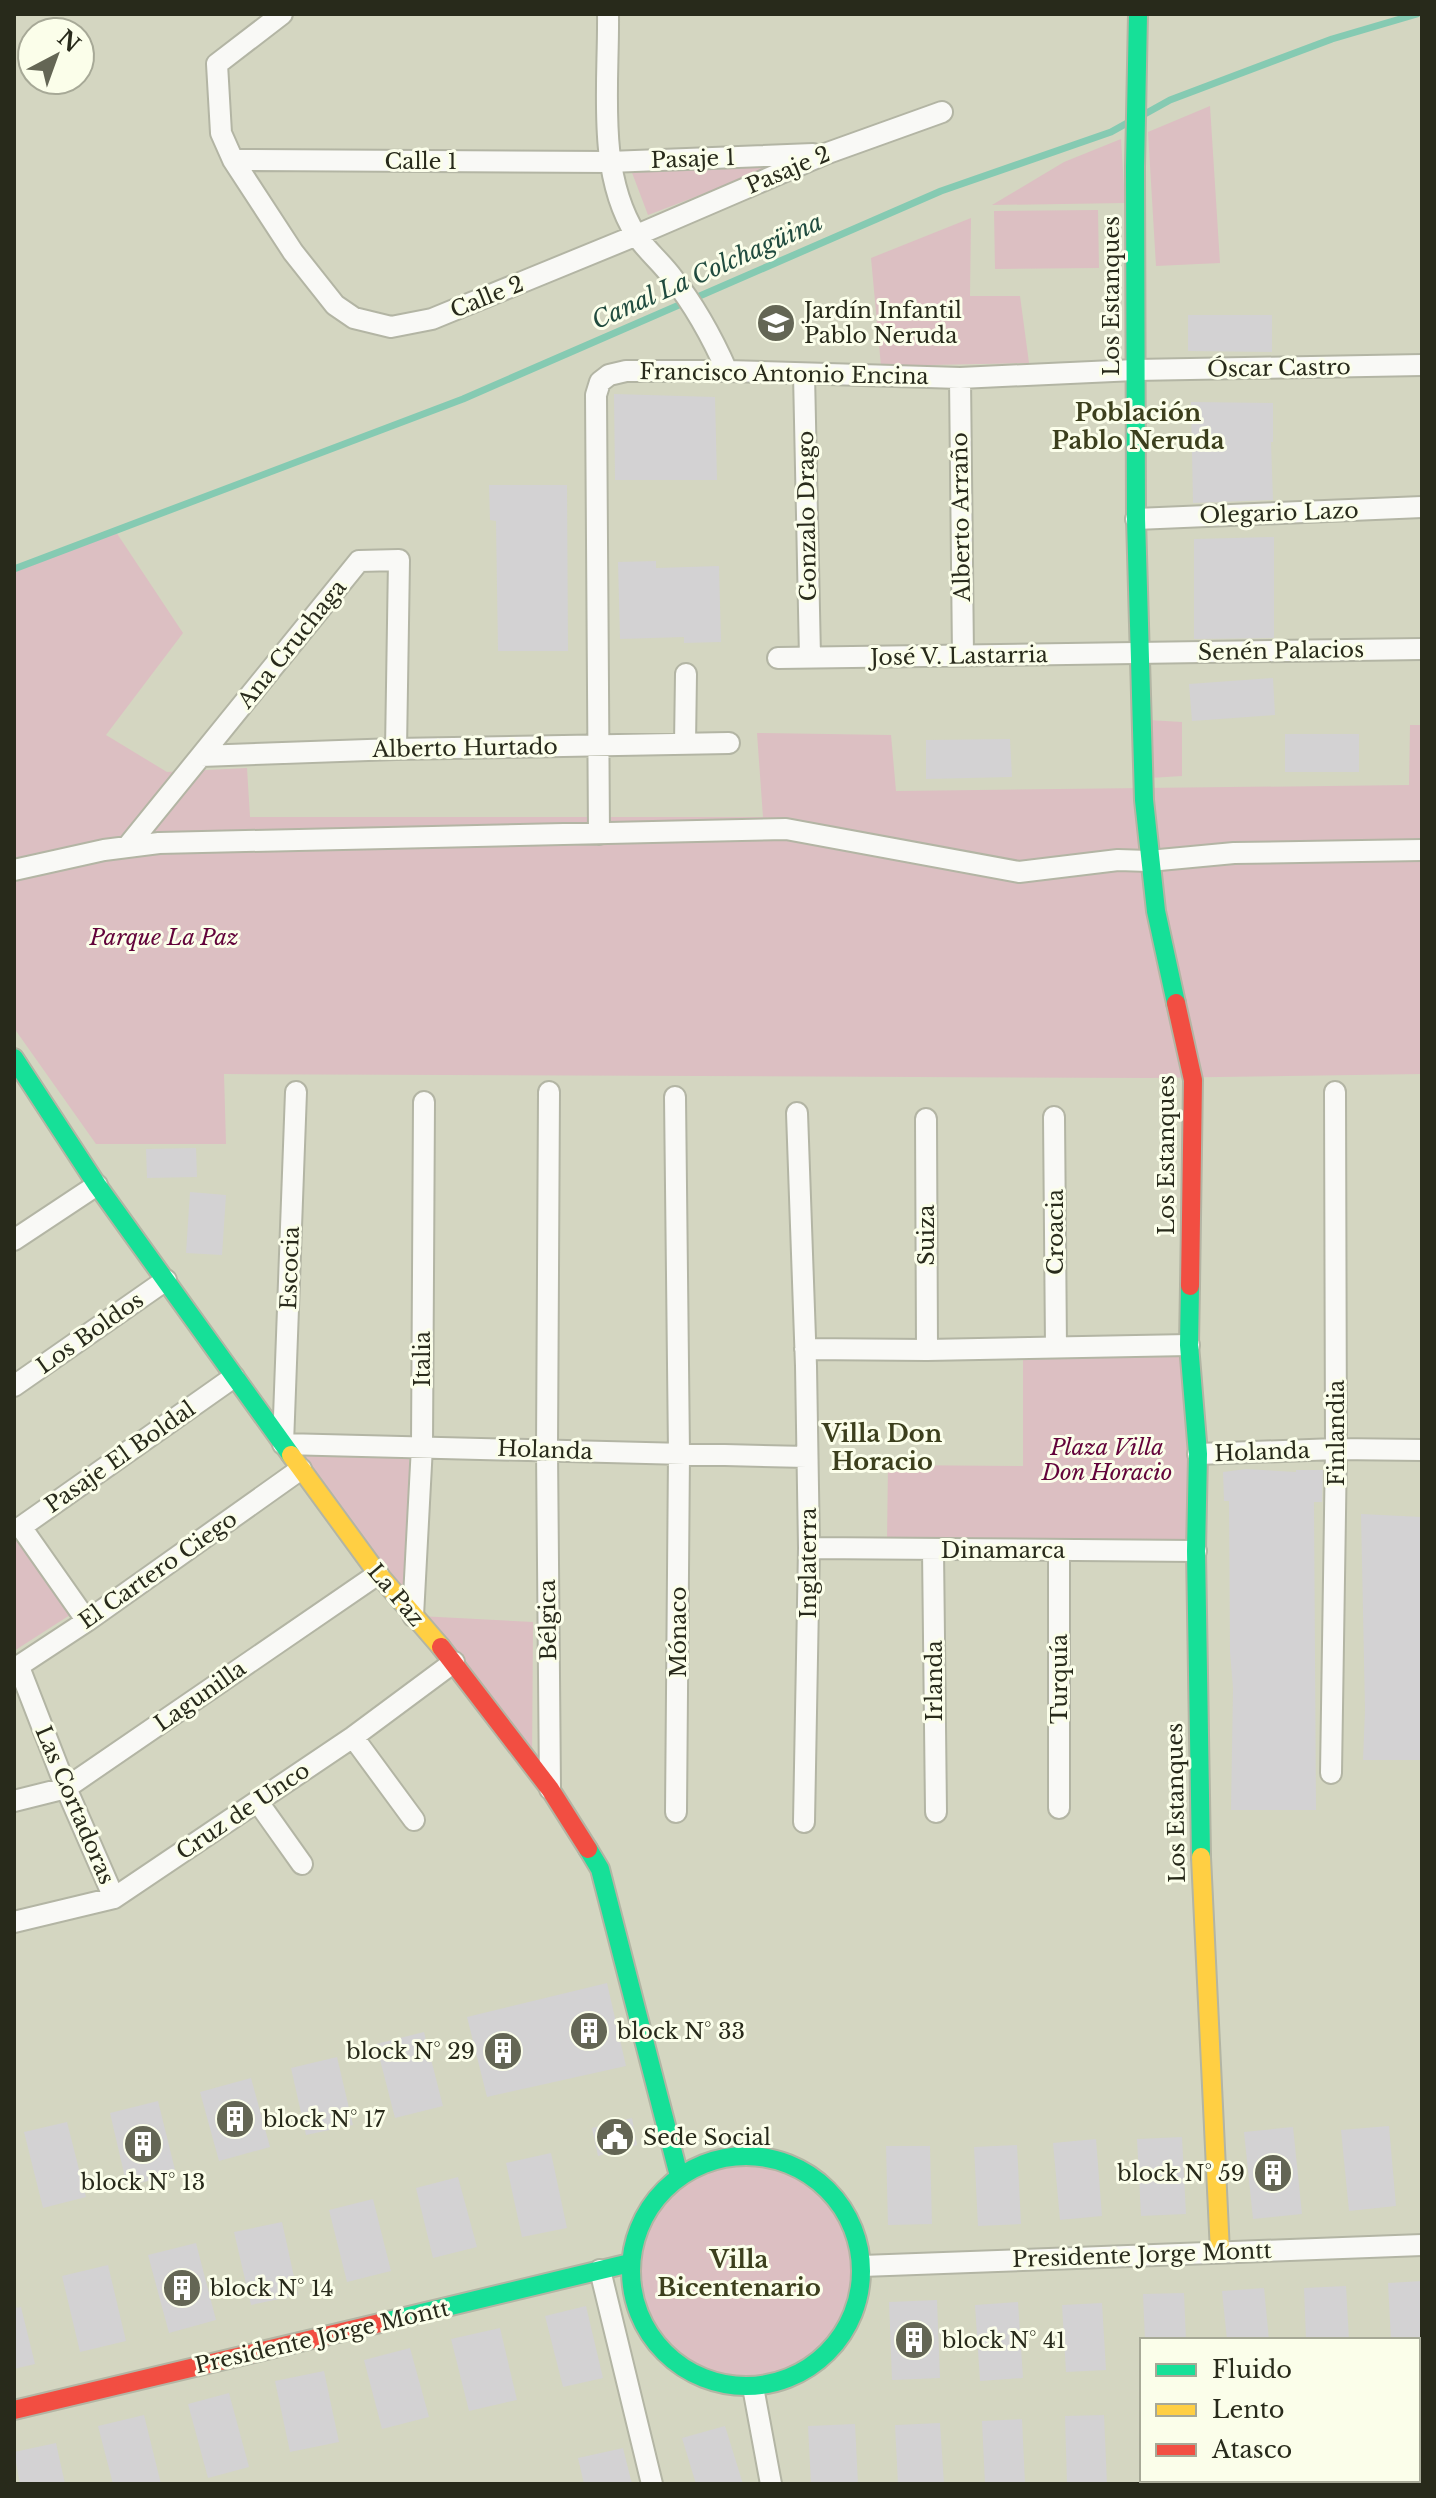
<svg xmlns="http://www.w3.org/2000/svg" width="1436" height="2498" viewBox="0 0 1436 2498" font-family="'Libre Baskerville',serif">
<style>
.green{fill:#dcbfc2}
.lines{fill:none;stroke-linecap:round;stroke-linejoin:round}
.stream{stroke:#85cab2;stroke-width:7}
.building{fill:#d3d2d3}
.street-casing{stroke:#b3b5a4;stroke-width:24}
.fast-casing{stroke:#b3b5a4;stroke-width:22}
.slow-casing{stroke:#b3b5a4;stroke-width:22}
.jam-casing{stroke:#b3b5a4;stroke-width:22}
.street{stroke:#f9f9f6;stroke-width:20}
.fast{stroke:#16e098;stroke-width:18}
.slow{stroke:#ffcf43;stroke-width:18}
.jam{stroke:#f24e42;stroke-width:18}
.labels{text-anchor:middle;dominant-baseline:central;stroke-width:6;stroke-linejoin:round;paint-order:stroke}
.street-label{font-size:22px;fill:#282a1b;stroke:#fbfeea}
.poi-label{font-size:22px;fill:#282a1b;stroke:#fbfeea;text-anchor:start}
.park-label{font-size:22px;font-style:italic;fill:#62033a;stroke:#fbfeea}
.water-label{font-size:24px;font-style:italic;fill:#204b3f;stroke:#fbfeea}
.neighbourhood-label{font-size:24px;font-weight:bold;fill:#3c3f1d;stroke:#fbfeea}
</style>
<rect width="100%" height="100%" fill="#d4d6c1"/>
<!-- green -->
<path class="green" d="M 1210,106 L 1220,263 L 1156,266 L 1148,132 Z
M 1121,139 L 1125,203 L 992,205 L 1064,162 Z
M 784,163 L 648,215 L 631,170 Z
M 1098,210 L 1099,268 L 995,269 L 994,211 Z
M 971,218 L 970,296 L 1020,296 L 1029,363 L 881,366 L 871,258 Z
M 114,529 L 183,633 L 106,735 L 167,772 L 247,768 L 250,817 L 763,817 L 757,733 L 891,735 L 896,791 L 1409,785 L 1410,725 L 1422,725 L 1422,1074 L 1149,1078 L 224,1074 L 226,1144 L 96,1144 L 14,1028 L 14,569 Z
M 1148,720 L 1182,722 L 1182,776 L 1150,778 Z
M 1184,1349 L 1191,1545 L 887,1541 L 888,1465 L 1023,1466 L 1023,1352 Z
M 295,1450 L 409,1453 L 409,1603 Z
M 14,1537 L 70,1615 L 14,1651 Z
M 419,1616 L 533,1622 L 532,1764 Z
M637 2273a110 110 0 1 1 220 0a110 110 0 1 1-220 0Z"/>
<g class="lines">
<!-- stream -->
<path class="stream" d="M 1143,115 L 1170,100 L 1332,39 L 1417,14
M 14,569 L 463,399 L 941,191 L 1111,132 L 1129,122"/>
</g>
<!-- building -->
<path class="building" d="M 1188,315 L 1272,315 L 1272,352 L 1188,351 Z
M 614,394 L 715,397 L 717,480 L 615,480 Z
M 1191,402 L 1273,403 L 1273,442 L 1271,442 L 1273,500 L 1193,503 Z
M 489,485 L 567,485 L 568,651 L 498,651 L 496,521 L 490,520 Z
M 1274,537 L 1274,638 L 1194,639 L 1194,539 Z
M 656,561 L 656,568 L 719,566 L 721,642 L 684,643 L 684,637 L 620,639 L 618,562 Z
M 1273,678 L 1275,715 L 1192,721 L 1189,684 Z
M 1285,734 L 1359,734 L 1359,772 L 1285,772 Z
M 1010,739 L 1012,777 L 926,779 L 926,740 Z
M 196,1148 L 197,1177 L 147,1178 L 146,1149 Z
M 190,1192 L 226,1195 L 222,1255 L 186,1253 Z
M 1246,1469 L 1296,1472 L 1296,1470 L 1323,1470 L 1322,1502 L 1314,1502 L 1316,1810 L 1231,1810 L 1233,1688 L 1230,1652 L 1229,1501 L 1224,1501 L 1223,1472 Z
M 1361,1514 L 1422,1517 L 1422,1760 L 1363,1760 L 1365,1710 Z
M 607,1983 L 626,2066 L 487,2097 L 467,2017 Z
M 424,2032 L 443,2106 L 395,2118 L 376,2044 Z
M 337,2057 L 353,2125 L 306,2135 L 291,2068 Z
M 251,2078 L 270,2147 L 219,2161 L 200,2092 Z
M 158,2101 L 176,2174 L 127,2186 L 110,2113 Z
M 632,2118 L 637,2145 L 598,2156 L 592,2128 Z
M 67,2122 L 86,2197 L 43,2208 L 24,2132 Z
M 1389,2126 L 1396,2206 L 1349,2211 L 1341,2130 Z
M 1293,2127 L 1302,2214 L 1253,2219 L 1244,2132 Z
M 1182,2137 L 1186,2214 L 1141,2216 L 1137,2139 Z
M 1096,2139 L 1102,2216 L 1060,2220 L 1053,2143 Z
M 1017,2145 L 1021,2224 L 978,2226 L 974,2147 Z
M 886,2146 L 930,2146 L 932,2224 L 888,2225 Z
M 551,2153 L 567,2228 L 522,2237 L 506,2163 Z
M 458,2177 L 477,2247 L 433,2258 L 416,2188 Z
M 373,2199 L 391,2271 L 347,2282 L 329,2210 Z
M 282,2222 L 298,2295 L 251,2305 L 234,2232 Z
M 196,2243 L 216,2320 L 169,2333 L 148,2255 Z
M 108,2265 L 126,2341 L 80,2352 L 62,2276 Z
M 1422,2281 L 1422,2340 L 1391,2340 L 1388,2283 Z
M 1346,2286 L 1349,2340 L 1306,2340 L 1304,2288 Z
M 1264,2288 L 1269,2340 L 1227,2340 L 1222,2291 Z
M 1184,2293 L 1186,2340 L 1145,2340 L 1143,2294 Z
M 937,2300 L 940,2378 L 892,2380 L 889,2302 Z
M 1018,2302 L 1023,2378 L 980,2381 L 975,2305 Z
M 1102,2303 L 1106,2370 L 1066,2372 L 1062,2305 Z
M 586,2306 L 603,2378 L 563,2387 L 545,2316 Z
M 21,2307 L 35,2364 L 14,2369 L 14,2308 Z
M 500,2328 L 517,2400 L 469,2411 L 451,2339 Z
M 410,2348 L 429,2417 L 382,2429 L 364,2360 Z
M 324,2371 L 339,2442 L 290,2452 L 275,2381 Z
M 229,2393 L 249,2467 L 208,2478 L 188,2404 Z
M 144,2415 L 161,2484 L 113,2484 L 98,2426 Z
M 1104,2415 L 1107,2484 L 1067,2484 L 1065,2416 Z
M 1022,2419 L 1025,2484 L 985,2484 L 982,2421 Z
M 940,2423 L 944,2484 L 898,2484 L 895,2425 Z
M 855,2424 L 858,2484 L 811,2484 L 808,2426 Z
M 725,2426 L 743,2484 L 696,2484 L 682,2438 Z
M 56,2443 L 65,2484 L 20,2484 L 14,2452 Z
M 623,2448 L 632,2484 L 584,2484 L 578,2458 Z"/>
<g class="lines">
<defs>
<path id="street" d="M 282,14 L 217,64 L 221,133 L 233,160 L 293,252 L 335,305 L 354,318 L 391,327 L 432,319 L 637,235 L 825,154 L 942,112
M 608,14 C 609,86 596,171 636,235 C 646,250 661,262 672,277 C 695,306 712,337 727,371
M 233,160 L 609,162 L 813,154
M 804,374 L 810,657
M 960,378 L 963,656
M 1136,519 L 1422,507
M 778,658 L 1422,649
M 685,744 L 686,674
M 201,756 L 396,749 L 729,743
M 599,834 L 596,395 L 600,382 L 609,375 L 626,371 L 727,371 L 960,378 L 1135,370 L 1422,365
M 127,847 L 359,561 L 399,560 L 396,749
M 14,870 L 104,850 L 159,843 L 786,829 L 1019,872 L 1118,860 L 1149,861 L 1234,853 L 1422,850
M 296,1092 L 283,1444 L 807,1457
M 549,1092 L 547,1450 L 550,1789
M 675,1097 L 679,1453 L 676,1812
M 797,1113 L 806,1366 L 809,1548 L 804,1822
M 1054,1117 L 1056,1347
M 926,1119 L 927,1350
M 14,1240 L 97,1185
M 805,1349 L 927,1350 L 1189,1345
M 14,1386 L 166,1280
M 1198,1454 L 1336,1449 L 1422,1450
M 809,1548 L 1196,1551
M 933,1550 L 936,1812
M 1059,1550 L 1059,1808
M 413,1616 L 422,1446 L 424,1102
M 87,1621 L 21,1527 L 234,1377
M 19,1667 L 66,1788 L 114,1898
M 14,1669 L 87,1621 L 301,1469
M 353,1737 L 414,1820
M 1331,1773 L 1336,1449 L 1335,1092
M 14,1801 L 66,1788 L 378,1574
M 258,1802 L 302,1864
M 14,1922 L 114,1898 L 353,1737 L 454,1662
M 862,2266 L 1422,2245
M 600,2270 L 652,2484
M 753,2387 L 771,2484"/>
<path id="fast" d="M 1138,14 L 1135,167 L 1136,519 L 1144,800 L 1156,911 L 1176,1003
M 14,1058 L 97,1185 L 291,1455
M 1190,1286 L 1189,1345 L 1198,1454 L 1196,1551 L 1201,1857
M 588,1849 L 600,1869 L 679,2176
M631 2271a115 115 0 1 1 230 0a115 115 0 1 1-230 0Z
M 384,2322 L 630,2263"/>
<path id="slow" d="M 291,1455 L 378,1574 L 441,1647
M 1201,1857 L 1220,2252"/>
<path id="jam" d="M 1176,1003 L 1193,1080 L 1190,1286
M 441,1647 L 550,1789 L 588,1849
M 14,2410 L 384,2322"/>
</defs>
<!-- street casing -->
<use href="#street" class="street-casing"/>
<!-- fast casing -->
<use href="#fast" class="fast-casing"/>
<!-- slow casing -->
<use href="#slow" class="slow-casing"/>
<!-- jam casing -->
<use href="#jam" class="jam-casing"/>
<!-- street -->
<use href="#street" class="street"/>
<!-- fast -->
<use href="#fast" class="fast"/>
<!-- slow -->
<use href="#slow" class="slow"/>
<!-- jam -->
<use href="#jam" class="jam"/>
</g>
<!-- icons -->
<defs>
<symbol id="school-disc" viewBox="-11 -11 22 22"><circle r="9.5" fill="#646655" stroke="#fbfeea"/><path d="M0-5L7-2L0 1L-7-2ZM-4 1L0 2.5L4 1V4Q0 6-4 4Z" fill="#fff"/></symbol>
<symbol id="building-disc" viewBox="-11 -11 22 22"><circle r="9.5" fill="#646655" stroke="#fbfeea"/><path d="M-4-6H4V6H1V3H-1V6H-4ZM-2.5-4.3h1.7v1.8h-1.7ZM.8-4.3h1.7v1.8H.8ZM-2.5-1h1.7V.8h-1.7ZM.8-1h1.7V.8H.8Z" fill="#fff"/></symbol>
<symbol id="civic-disc" viewBox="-11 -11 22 22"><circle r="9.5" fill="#646655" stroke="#fbfeea"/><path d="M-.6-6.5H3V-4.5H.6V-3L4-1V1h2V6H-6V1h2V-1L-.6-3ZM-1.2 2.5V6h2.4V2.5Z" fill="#fff"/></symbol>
</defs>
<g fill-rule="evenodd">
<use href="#school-disc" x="754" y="301" width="44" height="44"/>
<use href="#building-disc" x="567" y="2009" width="44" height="44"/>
<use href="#building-disc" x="481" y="2029" width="44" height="44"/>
<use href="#building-disc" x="213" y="2097" width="44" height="44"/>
<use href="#civic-disc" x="593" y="2115" width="44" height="44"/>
<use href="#building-disc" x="121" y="2122" width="44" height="44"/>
<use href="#building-disc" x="1251" y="2151" width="44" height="44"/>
<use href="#building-disc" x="160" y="2266" width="44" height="44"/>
<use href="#building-disc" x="892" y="2318" width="44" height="44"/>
</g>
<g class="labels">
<!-- street labels -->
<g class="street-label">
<text transform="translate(693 159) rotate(-2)">Pasaje 1</text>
<text x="421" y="161">Calle 1</text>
<text transform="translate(788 170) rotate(-23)">Pasaje 2</text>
<text transform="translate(1111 296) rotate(-90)">Los Estanques</text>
<text transform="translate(487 297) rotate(-22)">Calle 2</text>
<text transform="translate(1279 368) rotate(-1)">Óscar Castro</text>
<text transform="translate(784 374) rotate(1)">Francisco Antonio Encina</text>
<text transform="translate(1279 513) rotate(-2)">Olegario Lazo</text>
<text transform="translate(807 516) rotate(-91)">Gonzalo Drago</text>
<text transform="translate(961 517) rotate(-91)">Alberto Arraño</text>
<text transform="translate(292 644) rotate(-51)">Ana Cruchaga</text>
<text transform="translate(1281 651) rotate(-1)">Senén Palacios</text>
<text transform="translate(959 656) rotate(-1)">José V. Lastarria</text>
<text transform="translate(465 748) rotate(-1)">Alberto Hurtado</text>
<text transform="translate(1166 1155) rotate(-90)">Los Estanques</text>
<text transform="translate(1055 1232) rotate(-90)">Croacia</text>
<text transform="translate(926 1235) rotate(-90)">Suiza</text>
<text transform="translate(290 1268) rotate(-88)">Escocia</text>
<text transform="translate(90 1333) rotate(-35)">Los Boldos</text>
<text transform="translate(422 1359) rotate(-90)">Italia</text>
<text transform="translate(1336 1433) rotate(-90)">Finlandia</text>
<text transform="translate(545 1450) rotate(2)">Holanda</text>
<text transform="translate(1262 1452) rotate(-2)">Holanda</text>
<text transform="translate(120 1457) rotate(-35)">Pasaje El Boldal</text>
<text x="1003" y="1550">Dinamarca</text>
<text transform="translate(808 1563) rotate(-90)">Inglaterra</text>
<text transform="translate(158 1570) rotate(-35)">El Cartero Ciego</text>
<text transform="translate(396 1595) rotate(50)">La Paz</text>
<text transform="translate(548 1620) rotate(-91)">Bélgica</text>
<text transform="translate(678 1632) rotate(-90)">Mónaco</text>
<text transform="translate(1059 1679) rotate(-90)">Turquía</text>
<text transform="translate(934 1681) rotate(-90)">Irlanda</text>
<text transform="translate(200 1696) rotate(-35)">Lagunilla</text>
<text transform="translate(1176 1803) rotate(-91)">Los Estanques</text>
<text transform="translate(75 1805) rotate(67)">Las Cortadoras</text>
<text transform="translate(243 1811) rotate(-34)">Cruz de Unco</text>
<text transform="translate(1142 2255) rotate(-2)">Presidente Jorge Montt</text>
<text transform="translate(322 2337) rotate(-13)">Presidente Jorge Montt</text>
</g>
<!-- poi labels -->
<g class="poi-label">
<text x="804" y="310">Jardín Infantil<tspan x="804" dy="25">Pablo Neruda</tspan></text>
<text x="617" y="2031">block N° 33</text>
<text x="475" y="2051" text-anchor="end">block N° 29</text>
<text x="263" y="2119">block N° 17</text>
<text x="643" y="2137">Sede Social</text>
<text x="1245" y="2173" text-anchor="end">block N° 59</text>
<text x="143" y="2182" text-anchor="middle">block N° 13</text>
<text x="210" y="2288">block N° 14</text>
<text x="942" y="2340">block N° 41</text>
</g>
<!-- park labels -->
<g class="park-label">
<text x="164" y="937">Parque La Paz</text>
<text x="1107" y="1447">Plaza Villa<tspan x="1107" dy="25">Don Horacio</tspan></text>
</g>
<!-- water labels -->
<g class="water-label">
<text transform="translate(707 271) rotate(-24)">Canal La Colchagüina</text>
</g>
<!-- neighbourhood labels -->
<g class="neighbourhood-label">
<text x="1138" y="412">Población<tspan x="1138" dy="28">Pablo Neruda</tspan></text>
<text x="882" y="1433">Villa Don<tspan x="882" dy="28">Horacio</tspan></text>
<text x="739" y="2259">Villa<tspan x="739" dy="28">Bicentenario</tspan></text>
</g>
</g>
<!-- border -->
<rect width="1436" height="2498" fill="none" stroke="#282a1b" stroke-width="32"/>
<!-- legend -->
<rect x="1140" y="2338" width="280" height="144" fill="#fbfeea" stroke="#a7a997" stroke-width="2"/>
<rect x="1156" y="2364" width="40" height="12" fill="#16e098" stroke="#a7a997" stroke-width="2"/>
<text x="1212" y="2378" font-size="24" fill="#282a1b">Fluido</text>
<rect x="1156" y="2404" width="40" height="12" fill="#ffcf43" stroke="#a7a997" stroke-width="2"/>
<text x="1212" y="2418" font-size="24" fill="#282a1b">Lento</text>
<rect x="1156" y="2444" width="40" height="12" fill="#f24e42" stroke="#a7a997" stroke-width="2"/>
<text x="1212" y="2458" font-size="24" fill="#282a1b">Atasco</text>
<!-- north arrow -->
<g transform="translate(56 56) rotate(41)"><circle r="38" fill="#fbfeea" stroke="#a7a997" stroke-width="2"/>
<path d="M0-6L14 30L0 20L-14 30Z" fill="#646655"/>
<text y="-12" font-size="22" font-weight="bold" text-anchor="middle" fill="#282a1b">N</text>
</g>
</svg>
